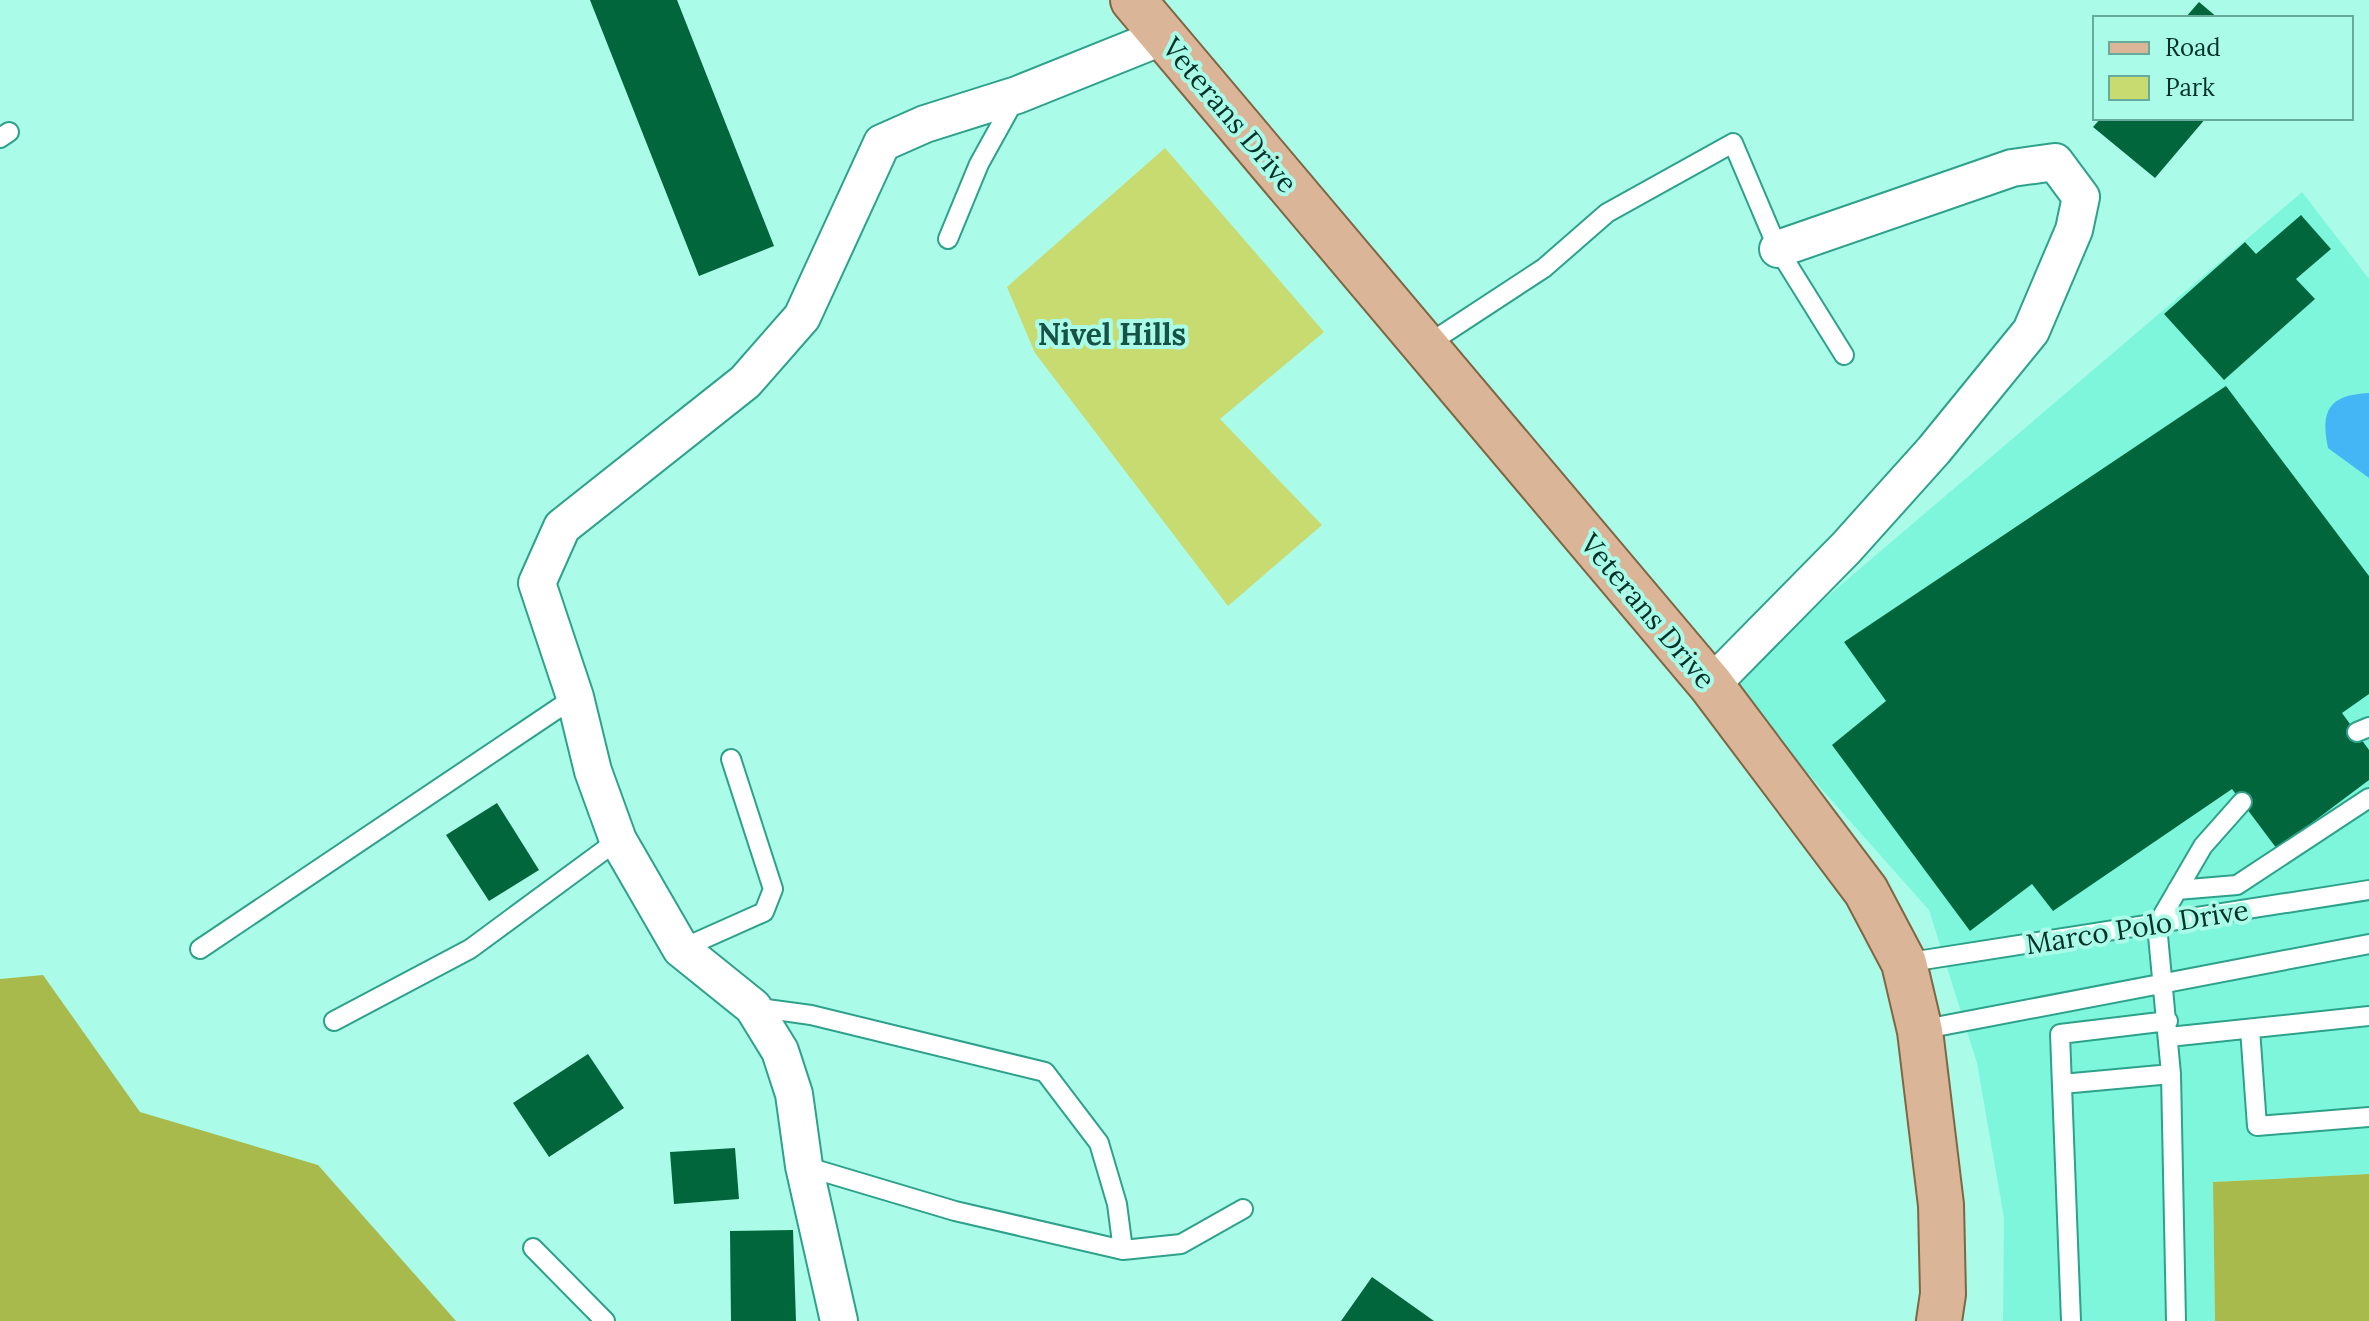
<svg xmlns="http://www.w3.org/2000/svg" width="2369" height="1321" viewBox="0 0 2369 1321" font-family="Lora,serif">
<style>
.built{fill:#7ef6dc}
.green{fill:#c8db70}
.forest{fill:#a8ba4b}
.water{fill:#44b6f6}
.building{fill:#02663d}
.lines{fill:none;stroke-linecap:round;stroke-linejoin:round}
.service-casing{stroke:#2ea18b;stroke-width:22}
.minor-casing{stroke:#2ea18b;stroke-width:40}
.primary-casing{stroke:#7f6644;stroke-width:48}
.service{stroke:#fff;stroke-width:18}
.minor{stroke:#fff;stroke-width:36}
.primary{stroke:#dbb597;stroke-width:44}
.labels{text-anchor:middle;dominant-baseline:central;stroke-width:8;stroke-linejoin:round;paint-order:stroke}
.street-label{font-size:28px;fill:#003129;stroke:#aafbe8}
.neighbourhood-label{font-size:30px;font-weight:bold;fill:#165246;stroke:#aafbe8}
</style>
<rect width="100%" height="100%" fill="#aafbe8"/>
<!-- built -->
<path class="built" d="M 2302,192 L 2369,279 L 2369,1174 L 2213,1182 L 2215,1321 L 2003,1321 L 2004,1218 L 1977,1063 L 1929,910 L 1731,687 L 1815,607 Z"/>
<!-- green -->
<path class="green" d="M 1165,148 L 1324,332 L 1220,419 L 1322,525 L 1228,606 L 1035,353 L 1007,287 Z"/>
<!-- forest -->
<path class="forest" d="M 43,975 L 140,1112 L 318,1165 L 456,1321 L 0,1321 L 0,979 Z
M 2369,1174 L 2369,1321 L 2215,1321 L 2213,1182 Z"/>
<!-- water -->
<path class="water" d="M 2369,393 L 2369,478 L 2328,448 C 2320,410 2329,395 2369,393 Z"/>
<!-- building -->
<path class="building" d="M 590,0 L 677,0 L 774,246 L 699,276 Z
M 2199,2 L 2218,18 L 2185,18 Z
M 2101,118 L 2206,118 L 2155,178 L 2093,127 Z
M 2301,215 L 2331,249 L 2296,279 L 2315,299 L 2224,380 L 2164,314 L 2245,242 L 2256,254 Z
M 2226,386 L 2369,576 L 2369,694 L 2342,713 L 2369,750 L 2369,780 L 2277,849 L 2232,789 L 2053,911 L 2032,884 L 1970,931 L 1832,745 L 1886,701 L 1844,642 Z
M 497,803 L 539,870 L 489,901 L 446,835 Z
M 588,1054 L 624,1108 L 549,1157 L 513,1103 Z
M 735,1148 L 739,1199 L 674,1204 L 670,1152 Z
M 793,1230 L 796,1321 L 731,1321 L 730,1231 Z
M 1372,1277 L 1434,1321 L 1341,1321 Z"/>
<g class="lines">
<defs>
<path id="service" d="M 0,138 L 9,132
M 948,239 L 979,164 L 1016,97
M 1425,346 L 1544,268 L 1607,213 L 1733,143 L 1778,249 L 1844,355
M 2357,732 L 2369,727
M 2177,890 L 2237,885 L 2369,798
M 200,949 L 575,697
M 681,949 L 764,912 L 773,889 L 731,759
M 1904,963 L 2369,890
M 753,1007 L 811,1015 L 1045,1072 L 1099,1143 L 1117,1204 L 1123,1250
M 334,1021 L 470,949 L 618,840
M 2250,1029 L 2257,1126 L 2369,1117
M 1920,1030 L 2369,944
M 2169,1037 L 2369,1016
M 2062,1084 L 2171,1074
M 804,1166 L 955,1211 L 1123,1250 L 1181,1244 L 1243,1209
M 533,1248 L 605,1321
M 2071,1321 L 2060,1034 L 2168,1021
M 2176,1321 L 2171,1074 L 2157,925 L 2203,846 L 2242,802"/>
<path id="minor" d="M 1711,685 L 1846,548 L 1934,450 L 2031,331 L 2074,230 L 2081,197 L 2055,162 L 2012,168 L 1778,249
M 839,1321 L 804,1166 L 794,1094 L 780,1051 L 753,1007 L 681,949 L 618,840 L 593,771 L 575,697 L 537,583 L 562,527 L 745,382 L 802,317 L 882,143 L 925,124 L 1017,95 L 1164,36"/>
<path id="primary" d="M 1133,0 L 1711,685 L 1866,891 L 1904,963 L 1920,1031 L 1941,1205 L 1943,1294 L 1939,1321"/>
</defs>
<!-- service casing -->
<use href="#service" class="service-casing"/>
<!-- minor casing -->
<use href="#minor" class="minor-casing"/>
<!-- primary casing -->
<use href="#primary" class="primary-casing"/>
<!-- service -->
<use href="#service" class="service"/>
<!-- minor -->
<use href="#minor" class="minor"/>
<!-- primary -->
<use href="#primary" class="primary"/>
</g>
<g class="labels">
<!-- street labels -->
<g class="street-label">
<text transform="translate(1230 115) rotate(50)">Veterans Drive</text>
<text transform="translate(1648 611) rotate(50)">Veterans Drive</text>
<text transform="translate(2137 927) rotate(-9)">Marco Polo Drive</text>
</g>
<!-- neighbourhood labels -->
<g class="neighbourhood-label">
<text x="1112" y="334">Nivel Hills</text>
</g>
</g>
<!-- legend -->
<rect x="2093" y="16" width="260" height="104" fill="#aafbe8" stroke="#66aa9c" stroke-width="2"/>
<rect x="2109" y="42" width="40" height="12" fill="#dbb597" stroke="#66aa9c" stroke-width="2"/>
<text x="2165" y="56" font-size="24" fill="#003129">Road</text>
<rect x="2109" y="76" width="40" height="24" fill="#c8db70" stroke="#66aa9c" stroke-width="2"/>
<text x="2165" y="96" font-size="24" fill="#003129">Park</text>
</svg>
